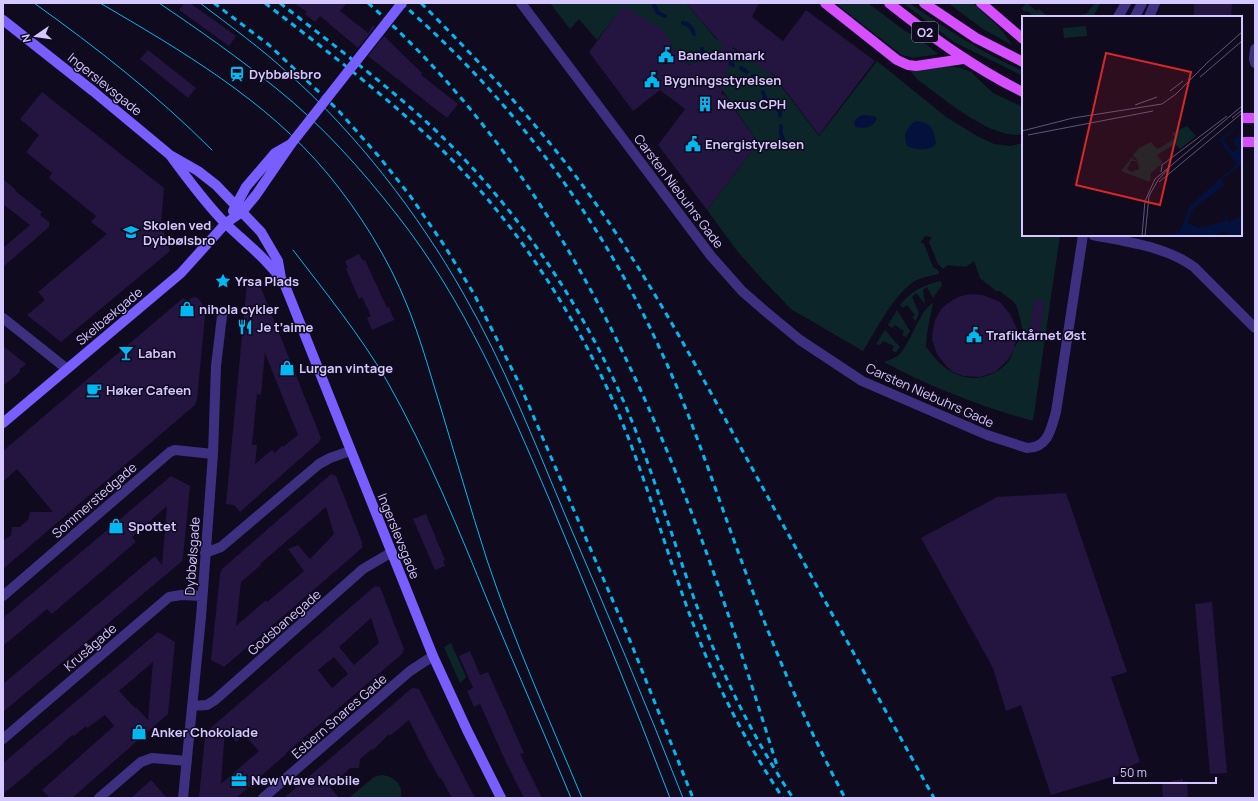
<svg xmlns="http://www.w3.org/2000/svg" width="1258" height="801" viewBox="0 0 1258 801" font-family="Manrope,sans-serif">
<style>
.green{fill:#0c2528}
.water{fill:#04113c}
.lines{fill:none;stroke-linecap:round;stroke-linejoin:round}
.stream{stroke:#04113c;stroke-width:4}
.building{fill:#231440;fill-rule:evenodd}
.street{stroke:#3e3081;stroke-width:10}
.secondary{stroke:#785eff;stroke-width:10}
.primary{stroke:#d54eff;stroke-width:10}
.tram{stroke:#00b8f2;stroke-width:1}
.rail{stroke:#00b8f2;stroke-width:3;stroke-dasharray:6 5;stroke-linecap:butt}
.secondary-bridge{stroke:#785eff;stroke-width:10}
.labels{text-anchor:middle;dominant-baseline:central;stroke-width:3;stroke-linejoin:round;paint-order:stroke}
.shield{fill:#100a1e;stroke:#9a8ebc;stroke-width:1}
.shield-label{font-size:12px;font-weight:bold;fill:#d5c7ff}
.poi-label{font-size:13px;font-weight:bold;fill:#d5c7ff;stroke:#100a1e;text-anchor:start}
.street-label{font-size:13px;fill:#d5c7ff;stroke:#100a1e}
.inset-road{fill:none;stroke:#5f5678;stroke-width:1}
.view{fill:#d62828;fill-opacity:0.15;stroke:#d62828;stroke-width:2}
.inset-edge{fill:none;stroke:#d5c7ff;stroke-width:2}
</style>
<rect width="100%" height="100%" fill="#100a1e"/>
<!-- green -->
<path class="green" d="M 550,3 L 686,3 L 717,40 L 725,43 L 772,74 L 819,136 L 877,61 L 946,117 L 977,136 L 994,144 L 1010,146 L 1023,143 L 1023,235 L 1060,235 L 1033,421 C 980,406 932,388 884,362 C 889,360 895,358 899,355 C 911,343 920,309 933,303 L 927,333 L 926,347 C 933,356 940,365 950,371 C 969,383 993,379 1008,362 C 1011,358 1012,353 1014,348 C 1017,343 1020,340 1022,335 C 1024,331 1018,310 1016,305 C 1013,300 1004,295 1000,291 L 996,291 L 980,278 L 974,261 L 966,267 L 948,265 L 943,269 L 938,264 L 929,242 L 932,237 L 925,236 L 921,242 L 924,244 L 933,267 L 939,271 L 939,274 C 931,276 922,277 915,281 C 893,295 877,329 863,351 L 791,309 L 762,279 L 738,252 L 707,210 L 758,143 L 723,91 L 711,78 L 680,58 L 623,7 L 597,40 L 579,19 L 570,29 Z
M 835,3 L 868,3 L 905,31 L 917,37 L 938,54 L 914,58 L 902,55 Z
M 903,3 L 910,3 C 945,29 983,53 1023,71 L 1023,76 L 954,42 Z
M 948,3 L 973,3 L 998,26 L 1011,43 L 1012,45 L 983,29 Z
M 1027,3 L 1036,11 L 1039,9 L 1048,17 L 1034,17 L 1028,11 L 1025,12 L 1021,9 Z
M 1095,3 L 1100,3 L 1093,17 L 1079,17 L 1083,14 L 1086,14 Z
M 949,66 L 961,68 L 971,72 L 993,93 L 1023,107 L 1023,134 C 992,141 942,97 917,79 L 910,71 Z
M 941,281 L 942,285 L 933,298 L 927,287 L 923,290 L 925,304 L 916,293 L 912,297 L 919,313 L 916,321 L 912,318 L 915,315 L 907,305 L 903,308 L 900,305 C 911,291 923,285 941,281 Z
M 897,310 L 910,331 L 906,337 L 902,335 L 904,331 L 895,325 L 892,328 L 888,325 Z
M 885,330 L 900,347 L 896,352 L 892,351 L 894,346 L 883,341 L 880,345 L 876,344 Z
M 451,643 L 466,677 L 460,683 L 444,647 Z
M 382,775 C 395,777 403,784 401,798 L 349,798 L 374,777 Z"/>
<!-- water -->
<path class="water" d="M 863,115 L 874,116 L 877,118 C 873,128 864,129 855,127 L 854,122 L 858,117 Z
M 916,121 C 931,122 934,129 936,143 C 931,152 915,150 907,146 C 903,134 906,127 916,121 Z"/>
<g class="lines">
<!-- stream -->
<path class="stream" d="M 654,5 L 658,13 L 665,16
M 683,23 C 690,25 692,27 694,34
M 702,49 L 704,54 L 711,57
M 725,61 L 733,65
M 741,68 L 747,72
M 753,76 L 760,81 L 761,85
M 763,92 L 765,99 L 768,101
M 775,108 L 780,111 L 780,116
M 781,126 L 781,134 L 786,147"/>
</g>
<!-- building -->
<path class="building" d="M 184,3 L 190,3 L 236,36 L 229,46 L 179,10 Z
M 294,3 L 347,3 L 340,11 L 368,33 L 373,25 L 375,27 L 358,48 L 320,16 L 315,22 L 305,14 L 307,12 Z
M 686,3 L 759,3 L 752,17 L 783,41 L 806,10 L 875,61 L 819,135 L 772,73 L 770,74 L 733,47 L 721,95 L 724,94 L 758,143 L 707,210 L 658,145 L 685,109 L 660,90 L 633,111 L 589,52 L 623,6 L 662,29 L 680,58 L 690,65 L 724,47 Z
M 1194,3 L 1232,3 L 1231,17 L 1194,17 Z
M 384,36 L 422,73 L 421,75 L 458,104 L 447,118 L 368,56 Z
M 148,50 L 196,88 L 188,98 L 140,59 Z
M 42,92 L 164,188 L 161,224 L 170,251 L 61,342 L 27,315 L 45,300 L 38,292 L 107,234 L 91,222 L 96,216 L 49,178 L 52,173 L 26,152 L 39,135 L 20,119 Z
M 3,179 L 16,190 L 15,191 L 42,212 L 40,215 L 49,222 L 49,227 L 3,267 L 3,248 L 30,225 L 4,205 L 3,207 Z
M 359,254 L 363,261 L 365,260 L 387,308 L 389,307 L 394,320 L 372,330 L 367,318 L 371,316 L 362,297 L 359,299 L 346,269 L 348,268 L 345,261 Z
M 247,283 L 259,283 L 321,438 L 319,442 L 240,512 L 234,505 L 226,504 ZM 265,353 L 298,435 L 283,447 L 282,446 L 275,453 L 272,450 L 255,464 L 257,445 L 252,445 L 257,394 L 261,395 Z
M 970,294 L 983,295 L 1000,302 L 1010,314 L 1018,331 L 1014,349 L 1008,360 L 995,372 L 980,377 L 963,376 L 953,372 L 947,367 L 937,354 L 932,339 L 933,330 L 935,320 L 942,308 L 948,303 L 958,297 Z
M 196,297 L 199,299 L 207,314 L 205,315 L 197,400 L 195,405 L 3,569 L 3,541 L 11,535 L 12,527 L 20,527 L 28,520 L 30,512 L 53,512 L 17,469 L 3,482 L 3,451 L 183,298 L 188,301 L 191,298 Z
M 1034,300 L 1045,301 L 1040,336 L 1029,335 Z
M 3,346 L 26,364 L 20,369 L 20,372 L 3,386 Z
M 331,474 L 336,476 L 362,542 L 362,548 L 224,667 L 211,660 L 220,574 L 222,569 ZM 326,507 L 334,534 L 310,559 L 298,545 L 288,549 L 304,571 L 267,602 L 266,600 L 236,626 L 241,582 L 261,565 L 260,564 Z
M 171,476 L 190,486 L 183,558 L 181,562 L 3,712 L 3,684 L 155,556 L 162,565 L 167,506 L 132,537 L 136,542 L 52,614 L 47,609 L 3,646 L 3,618 Z
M 1066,493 L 1127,672 L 1111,677 L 1140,762 L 1130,766 L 1132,771 L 1051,795 L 1021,705 L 1006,711 L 993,668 L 921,538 L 997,497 Z
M 426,514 L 445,560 L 443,561 L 445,566 L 435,570 L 413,519 Z
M 375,586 L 380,587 L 404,649 L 402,654 L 286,753 L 286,754 L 236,798 L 199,798 L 205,736 L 207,731 ZM 371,618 L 379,643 L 354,665 L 339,647 ZM 334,657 L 348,674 L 332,688 L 318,670 ZM 225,729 L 236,742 L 244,735 L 259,751 L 221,784 Z
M 1212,602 L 1227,773 L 1210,774 L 1195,604 Z
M 158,632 L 175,642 L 168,714 L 72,798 L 50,798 L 42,790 L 114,726 L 105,715 L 87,728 L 86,726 L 74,736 L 72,735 L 56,750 L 30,771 L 30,772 L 3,794 L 3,763 ZM 153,662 L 148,720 L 136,707 L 135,708 L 119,691 Z
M 470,651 L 480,675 L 488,672 L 524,753 L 520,754 L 542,798 L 524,798 L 505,760 L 480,704 L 474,707 L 467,691 L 473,688 L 459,656 Z
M 412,688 L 419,689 L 475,798 L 452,798 L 441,778 L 440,779 L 428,758 L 409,720 L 390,736 L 389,734 L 373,750 L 372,749 L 360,759 L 359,768 L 350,768 L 330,787 L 339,798 L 284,798 Z
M 1183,779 L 1183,782 L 1187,781 L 1188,798 L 1163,798 L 1162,784 L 1171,783 L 1171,781 Z
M 151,780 L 167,798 L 131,798 Z"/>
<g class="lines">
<!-- street -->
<path class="street" d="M 521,3 L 711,256 L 742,291 L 765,311 L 800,340 L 862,381 L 987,435 L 1027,448 C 1048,448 1051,429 1056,412 L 1083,235
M 1118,17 L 1126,3
M 1135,17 L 1142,3
M 1149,17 L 1155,3
M 1255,49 L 1254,59 L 1255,63
M 1093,235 C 1127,242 1165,246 1194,267 L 1255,328
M 3,318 L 67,369
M 205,553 L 221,547 L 319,464 L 330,458 L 350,451
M 3,596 L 170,452 L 175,450 L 213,454
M 192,706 L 207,705 L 215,700 L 363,569 L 392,552
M 3,739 L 169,597 L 181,595 L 202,596
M 99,798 L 141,762 L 152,758 L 187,761
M 183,798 L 201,617 L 213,454 L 216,366 L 222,316
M 263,798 L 410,671 L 433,656"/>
<!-- secondary -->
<path class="secondary" d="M 3,20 L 93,91 L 170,155 L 198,171 L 216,185 L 261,232 L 278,261 L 281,278
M 170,155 C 188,179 205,203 226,224 C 247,244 267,259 284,283 L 433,656 L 467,730 L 501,798
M 233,211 L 246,187 L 275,153 L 289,145
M 3,423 L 181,273 L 226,223 L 242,212 L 256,195 L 291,144"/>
<!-- primary -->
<path class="primary" d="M 825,3 L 897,60 L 908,65 L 916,66 L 963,59
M 889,3 C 932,37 974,68 1023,92
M 924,3 L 976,38 L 1023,62
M 981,3 L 1023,39
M 1241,118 L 1255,118
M 1241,142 L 1255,142"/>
<!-- tram -->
<path class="tram" d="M 34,3 C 97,48 157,95 212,150
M 100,3 C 182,51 266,100 327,173 C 360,213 388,258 407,305 C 420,337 429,370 439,402 C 455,455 470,507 487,560 C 514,641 549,719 582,798
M 159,3 C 199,30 239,58 277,89 C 322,125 362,170 397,215 C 465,301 507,401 550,501 C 591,600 632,698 670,798
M 200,3 C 230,26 261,48 289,74 C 356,133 419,215 463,293 C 504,364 534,441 566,517 C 606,610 646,703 683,798
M 293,250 C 326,293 360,335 387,381 C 427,452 458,528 489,604 C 516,669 544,733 571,798"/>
<!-- rail -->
<path class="rail" d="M 214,3 L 269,45 L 337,109 L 381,159 L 411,197 L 444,245 L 474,294 L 520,385 L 631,643 L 693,798
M 265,3 C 323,48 381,92 434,142 C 511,215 575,313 617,410 C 652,492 673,579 708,661 C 729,709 754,755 783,798
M 280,3 C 327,40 375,76 420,116 C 508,195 579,297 626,407 C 657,480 677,557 706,630 C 729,689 758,745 793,798
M 368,3 C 591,199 693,494 778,769
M 401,3 C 510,97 600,217 660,349 C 693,419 716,493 743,565 C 772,645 805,723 845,798
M 421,3 C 474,56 525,110 571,170 C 640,260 693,360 747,459 C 809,572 871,685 934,798"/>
<!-- secondary-bridge -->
<path class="secondary-bridge" d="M 291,144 L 402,3"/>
</g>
<!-- icons -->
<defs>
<symbol id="civic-bare" viewBox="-9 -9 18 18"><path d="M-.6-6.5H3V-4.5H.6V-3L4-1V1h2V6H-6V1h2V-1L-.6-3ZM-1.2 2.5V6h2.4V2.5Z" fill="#00b8f2" stroke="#100a1e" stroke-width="2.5" paint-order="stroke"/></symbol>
<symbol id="station-bare" viewBox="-9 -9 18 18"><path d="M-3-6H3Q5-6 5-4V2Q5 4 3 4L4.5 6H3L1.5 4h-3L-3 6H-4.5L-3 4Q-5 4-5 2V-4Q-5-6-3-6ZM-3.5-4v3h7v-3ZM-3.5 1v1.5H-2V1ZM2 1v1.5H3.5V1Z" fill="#00b8f2" stroke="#100a1e" stroke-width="2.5" paint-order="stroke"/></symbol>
<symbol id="building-bare" viewBox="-9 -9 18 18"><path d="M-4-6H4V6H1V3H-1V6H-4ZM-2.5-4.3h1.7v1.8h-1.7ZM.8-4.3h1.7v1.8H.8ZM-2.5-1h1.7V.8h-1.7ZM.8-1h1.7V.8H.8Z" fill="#00b8f2" stroke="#100a1e" stroke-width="2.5" paint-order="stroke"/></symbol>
<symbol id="school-bare" viewBox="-9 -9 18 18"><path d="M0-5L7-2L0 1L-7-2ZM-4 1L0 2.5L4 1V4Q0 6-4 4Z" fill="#00b8f2" stroke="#100a1e" stroke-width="2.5" paint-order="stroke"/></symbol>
<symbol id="sight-bare" viewBox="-9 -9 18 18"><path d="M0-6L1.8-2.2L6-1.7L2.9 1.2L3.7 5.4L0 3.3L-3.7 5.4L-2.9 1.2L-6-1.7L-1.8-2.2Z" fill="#00b8f2" stroke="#100a1e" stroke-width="2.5" paint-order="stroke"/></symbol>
<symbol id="shop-bare" viewBox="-9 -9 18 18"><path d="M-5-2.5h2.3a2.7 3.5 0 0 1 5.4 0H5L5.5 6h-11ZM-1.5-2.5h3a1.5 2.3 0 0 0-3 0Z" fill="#00b8f2" stroke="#100a1e" stroke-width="2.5" paint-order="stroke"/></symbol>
<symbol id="restaurant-bare" viewBox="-9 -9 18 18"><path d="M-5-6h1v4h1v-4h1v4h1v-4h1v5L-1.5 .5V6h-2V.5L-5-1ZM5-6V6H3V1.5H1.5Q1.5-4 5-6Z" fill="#00b8f2" stroke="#100a1e" stroke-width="2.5" paint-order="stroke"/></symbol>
<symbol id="bar-bare" viewBox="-9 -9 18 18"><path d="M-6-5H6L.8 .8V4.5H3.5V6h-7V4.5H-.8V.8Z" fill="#00b8f2" stroke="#100a1e" stroke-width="2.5" paint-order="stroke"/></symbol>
<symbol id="cafe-bare" viewBox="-9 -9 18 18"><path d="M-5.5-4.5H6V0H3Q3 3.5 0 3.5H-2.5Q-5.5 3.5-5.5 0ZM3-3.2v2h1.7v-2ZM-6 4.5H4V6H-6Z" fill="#00b8f2" stroke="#100a1e" stroke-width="2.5" paint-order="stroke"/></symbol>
<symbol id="office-bare" viewBox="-9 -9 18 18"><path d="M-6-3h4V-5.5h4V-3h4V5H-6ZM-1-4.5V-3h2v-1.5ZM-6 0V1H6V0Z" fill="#00b8f2" stroke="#100a1e" stroke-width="2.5" paint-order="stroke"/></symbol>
</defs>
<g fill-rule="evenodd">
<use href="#civic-bare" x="655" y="44" width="22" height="22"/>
<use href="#station-bare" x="226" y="63" width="22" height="22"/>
<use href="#civic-bare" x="641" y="69" width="22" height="22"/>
<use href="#building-bare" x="694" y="93" width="22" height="22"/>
<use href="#civic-bare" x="682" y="133" width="22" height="22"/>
<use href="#school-bare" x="120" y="221" width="22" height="22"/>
<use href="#sight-bare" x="212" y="270" width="22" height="22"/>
<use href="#shop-bare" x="176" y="298" width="22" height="22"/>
<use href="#restaurant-bare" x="234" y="316" width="22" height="22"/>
<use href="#civic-bare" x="963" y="324" width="22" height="22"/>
<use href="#bar-bare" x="115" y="342" width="22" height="22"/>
<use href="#shop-bare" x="276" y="357" width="22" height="22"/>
<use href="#cafe-bare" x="83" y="379" width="22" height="22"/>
<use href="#shop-bare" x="105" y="515" width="22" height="22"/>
<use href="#shop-bare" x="128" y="721" width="22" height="22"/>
<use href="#office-bare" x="228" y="769" width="22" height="22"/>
</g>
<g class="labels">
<!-- shield labels -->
<rect class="shield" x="912" y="22" width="26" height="20" rx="3"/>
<g class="shield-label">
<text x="925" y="32">O2</text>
</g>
<!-- poi labels -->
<g class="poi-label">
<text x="678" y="55">Banedanmark</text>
<text x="249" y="74">Dybbølsbro</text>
<text x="664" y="80">Bygningsstyrelsen</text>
<text x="717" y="104">Nexus CPH</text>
<text x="705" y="144">Energistyrelsen</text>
<text x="143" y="225">Skolen ved<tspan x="143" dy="15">Dybbølsbro</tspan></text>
<text x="235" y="281">Yrsa Plads</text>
<text x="199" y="309">nihola cykler</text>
<text x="257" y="327">Je t’aime</text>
<text x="986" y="335">Trafiktårnet Øst</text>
<text x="138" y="353">Laban</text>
<text x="299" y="368">Lurgan vintage</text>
<text x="106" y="390">Høker Cafeen</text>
<text x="128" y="526">Spottet</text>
<text x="151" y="732">Anker Chokolade</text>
<text x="251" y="780">New Wave Mobile</text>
</g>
<!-- street labels -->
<g class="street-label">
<text transform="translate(105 84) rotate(39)">Ingerslevsgade</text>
<text transform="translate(679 191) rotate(53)">Carsten Niebuhrs Gade</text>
<text transform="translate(109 316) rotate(-40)">Skelbækgade</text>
<text transform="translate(930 395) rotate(24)">Carsten Niebuhrs Gade</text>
<text transform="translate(94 500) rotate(-41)">Sommerstedgade</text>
<text transform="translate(399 536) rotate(68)">Ingerslevsgade</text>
<text transform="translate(192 556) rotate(-86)">Dybbølsgade</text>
<text transform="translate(284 622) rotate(-41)">Godsbanegade</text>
<text transform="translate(90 647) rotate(-41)">Krusågade</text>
<text transform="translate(339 716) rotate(-41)">Esbern Snares Gade</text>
</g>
</g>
<!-- overview -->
<g transform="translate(1022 16)">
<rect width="220" height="220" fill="#100a1e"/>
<path d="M 64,10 L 65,20 L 42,22 L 41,12 ZM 165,110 L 174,120 L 158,133 L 153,128 L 135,139 L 141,147 L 129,157 L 128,166 L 99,155 L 111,140 L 110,143 L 113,142 L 111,144 L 114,144 L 116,146 L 116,149 L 115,145 L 109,145 L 105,153 L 109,156 L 117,153 L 116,145 L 111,139 L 117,132 L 129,126 L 135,133 L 141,130 L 153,122 L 150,118 L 152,116 Z" fill="#0c2528"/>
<path d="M 220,105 L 201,124 L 211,136 L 216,132 L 211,125 L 220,117 L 220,147 L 199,165 L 203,169 L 172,192 L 165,206 L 176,212 L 204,205 L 201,195 L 207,206 L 218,201 L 220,197 L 220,220 L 210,220 L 203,216 L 188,220 L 141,220 L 157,216 L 169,189 L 215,148 L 197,124 Z" fill="#04113c"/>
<path class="inset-road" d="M 178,61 L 220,25M 148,75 L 161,65M 113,89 L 135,81M 210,102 L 220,94M 0,115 L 51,102 L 140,88 L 154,78 L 186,46 L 220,16M 6,119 L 131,95M 139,156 L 140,149 L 205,100M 137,166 L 220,97M 120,220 L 123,185 L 133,163 L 220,90M 123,220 L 127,180 L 136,164 L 147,152"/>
<path class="view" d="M 84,37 L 169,56 L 138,189 L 54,169 Z"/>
<rect width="220" height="220" class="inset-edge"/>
</g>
<!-- border -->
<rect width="1258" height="801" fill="none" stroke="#d5c7ff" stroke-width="8"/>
<!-- north arrow -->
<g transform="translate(36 36) rotate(257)" stroke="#100a1e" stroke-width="3" paint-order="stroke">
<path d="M0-3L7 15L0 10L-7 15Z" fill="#d5c7ff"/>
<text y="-6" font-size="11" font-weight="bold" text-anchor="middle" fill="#d5c7ff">N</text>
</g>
<!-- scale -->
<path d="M1114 777v6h102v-6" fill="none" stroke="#d5c7ff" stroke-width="2"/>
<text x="1120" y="777" font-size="12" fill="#d5c7ff" stroke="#100a1e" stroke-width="3" paint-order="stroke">50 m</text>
</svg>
